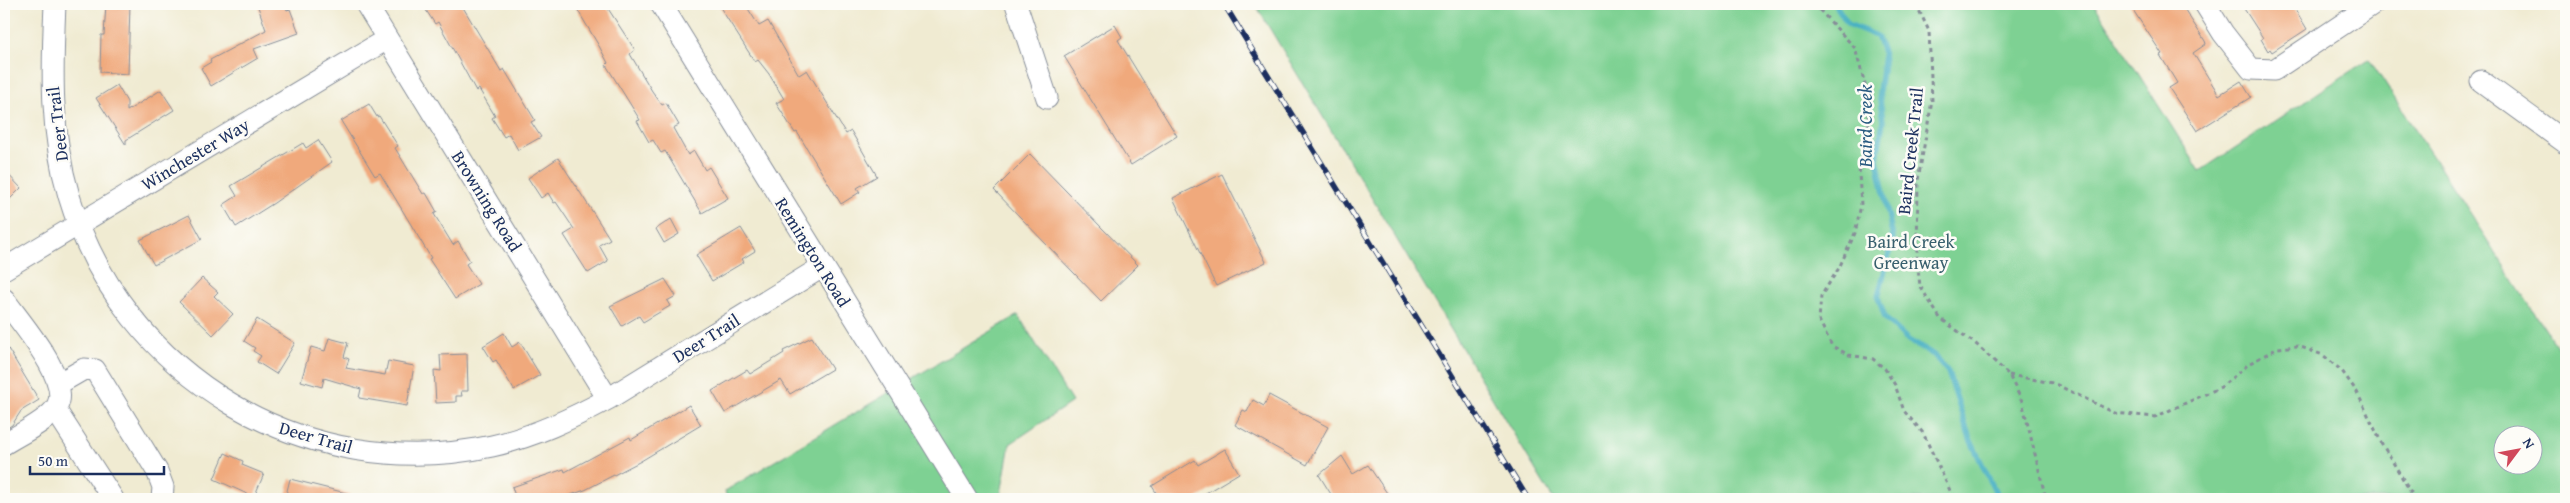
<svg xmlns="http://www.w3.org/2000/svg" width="2570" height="503" viewBox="0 0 2570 503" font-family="'Gentium Book Plus',serif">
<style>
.green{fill:#7ed193;stroke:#4c8078;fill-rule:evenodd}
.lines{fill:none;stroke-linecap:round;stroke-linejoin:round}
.stream{stroke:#43aec1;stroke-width:5.5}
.building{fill:#f0a97b}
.minor-casing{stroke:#868d98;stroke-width:23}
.path{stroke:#868d98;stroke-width:3;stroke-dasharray:4 4;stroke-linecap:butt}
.minor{stroke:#fff;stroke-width:21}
.rail-casing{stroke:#1b2f5e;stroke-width:5.5}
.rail{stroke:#fdfcf7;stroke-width:4;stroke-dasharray:11;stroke-linecap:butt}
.labels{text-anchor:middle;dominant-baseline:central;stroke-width:5;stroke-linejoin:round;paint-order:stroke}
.street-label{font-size:18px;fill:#1b2f5e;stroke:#fdfcf7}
.park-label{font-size:18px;fill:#39606e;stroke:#fdfcf7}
.water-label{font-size:19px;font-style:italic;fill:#295b81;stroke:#fdfcf7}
</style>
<rect width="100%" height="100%" fill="#fdfcf7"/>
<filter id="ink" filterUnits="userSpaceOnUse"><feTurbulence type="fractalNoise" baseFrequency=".02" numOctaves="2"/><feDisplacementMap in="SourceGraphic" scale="10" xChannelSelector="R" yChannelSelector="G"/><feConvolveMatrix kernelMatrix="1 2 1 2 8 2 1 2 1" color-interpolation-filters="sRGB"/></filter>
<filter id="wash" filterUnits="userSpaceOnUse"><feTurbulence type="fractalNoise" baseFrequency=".0096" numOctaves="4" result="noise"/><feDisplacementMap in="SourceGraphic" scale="20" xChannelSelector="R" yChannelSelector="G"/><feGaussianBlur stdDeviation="1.12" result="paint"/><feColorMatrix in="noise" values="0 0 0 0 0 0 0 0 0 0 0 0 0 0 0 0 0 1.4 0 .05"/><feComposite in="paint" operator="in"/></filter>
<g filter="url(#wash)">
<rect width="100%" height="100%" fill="#f0ebd2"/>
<!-- green -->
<path class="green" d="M 1255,4 L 2094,4 L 2200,171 L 2369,59 L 2566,361 L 2566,499 L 1553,499 ZM 2502,436 L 2532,436 L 2532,466 L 2502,466 Z
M 1018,315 L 1072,402 L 1010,444 L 1000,499 L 727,499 L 725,491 Z"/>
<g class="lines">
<!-- stream -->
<path class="stream" d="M 1835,4 L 1848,24 L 1877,36 L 1884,55 L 1879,92 L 1883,121 L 1877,159 L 1893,238 L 1878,297 L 1885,318 L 1908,340 L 1934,355 L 1948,372 L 1970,439 L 1999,499"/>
</g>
<g id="blocks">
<!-- building -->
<path class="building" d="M 106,4 L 130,4 L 128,74 L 100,72 L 101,35 L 104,35 Z
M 257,4 L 284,4 L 287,10 L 290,9 L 299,33 L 254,49 L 258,58 L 211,86 L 201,68 L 211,62 L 210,60 L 266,30 Z
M 422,4 L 461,4 L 501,71 L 504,69 L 535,120 L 531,122 L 541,137 L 518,150 L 509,134 L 504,137 L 492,118 L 495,116 L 479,89 L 476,91 L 438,22 L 435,24 Z
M 574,4 L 605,4 L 635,50 L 630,54 L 652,91 L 662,105 L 666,103 L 679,125 L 673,128 L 688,155 L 694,151 L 705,170 L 709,167 L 728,198 L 702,213 L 665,151 L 661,153 L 653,140 L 649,142 L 637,121 L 640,120 L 606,65 L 608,63 L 599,46 Z
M 718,4 L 745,4 L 759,26 L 768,21 L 799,75 L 807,70 L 846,134 L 851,131 L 877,176 L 857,188 L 860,192 L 841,204 L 797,132 L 795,133 L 776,103 L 784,99 L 769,74 L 758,60 L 755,62 Z
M 2129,4 L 2181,4 L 2205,41 L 2206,44 L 2193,53 L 2219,95 L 2241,81 L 2251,97 L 2197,131 L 2169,88 L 2177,83 L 2160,55 L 2162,54 Z
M 2241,4 L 2292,4 L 2307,29 L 2272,52 L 2270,49 L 2268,51 L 2261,39 L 2263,38 Z
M 1115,25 L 1122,37 L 1118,40 L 1177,136 L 1131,165 L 1064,56 Z
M 117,85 L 127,102 L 127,111 L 161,90 L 174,110 L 126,140 L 126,145 L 96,98 Z
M 369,104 L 377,117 L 379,116 L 398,146 L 395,148 L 423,194 L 426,193 L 437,212 L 434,214 L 453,245 L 458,241 L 470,261 L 466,264 L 479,284 L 455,299 L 429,259 L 431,258 L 380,173 L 375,176 L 341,121 Z
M 318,140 L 332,162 L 274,203 L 236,227 L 223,205 L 237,196 L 231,186 L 303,143 L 306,148 Z
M 1030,154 L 1138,265 L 1101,301 L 994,190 Z
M 558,158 L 610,239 L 599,245 L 608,261 L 588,273 L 564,235 L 574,229 L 556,202 L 554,203 L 548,193 L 541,198 L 528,178 Z
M 4,170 L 21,188 L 4,205 Z
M 1222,174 L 1266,262 L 1216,286 L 1173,198 Z
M 189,215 L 202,239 L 154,265 L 140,240 Z
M 671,219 L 679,234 L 664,243 L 656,229 Z
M 741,228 L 755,251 L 742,259 L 744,262 L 712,281 L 696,255 Z
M 202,278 L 218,292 L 214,296 L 233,314 L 213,335 L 179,302 Z
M 665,279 L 676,296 L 667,301 L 670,306 L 643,322 L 639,316 L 622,326 L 610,306 Z
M 257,319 L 295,343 L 276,374 L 257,362 L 261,356 L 253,351 L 255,348 L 244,341 Z
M 504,333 L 512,347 L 520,342 L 540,375 L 514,390 L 496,360 L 493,362 L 483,346 Z
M 812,337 L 832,369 L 790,394 L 781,380 L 725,413 L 712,391 L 747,370 L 750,374 L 784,353 L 783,351 Z
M 329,338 L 348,343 L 344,357 L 349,359 L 346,368 L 385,375 L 388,361 L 414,366 L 407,406 L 359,398 L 361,389 L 324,378 L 322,387 L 301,381 L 311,347 L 325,351 Z
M 4,342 L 39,400 L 21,411 L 12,425 L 4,430 Z
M 467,354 L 468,391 L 461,391 L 462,396 L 456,396 L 456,402 L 436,403 L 434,370 L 441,371 L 440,355 Z
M 1269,395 L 1328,427 L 1307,465 L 1235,425 L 1243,410 L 1247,412 L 1253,400 L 1264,406 Z
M 689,405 L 701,425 L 641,461 L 585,490 L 559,499 L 516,499 L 512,487 L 564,469 L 565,472 L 630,437 L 631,440 Z
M 1225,449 L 1239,473 L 1196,499 L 1160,499 L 1152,486 L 1195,460 L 1198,465 Z
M 225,453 L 243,461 L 242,465 L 264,474 L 254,497 L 214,479 Z
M 1342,456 L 1353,474 L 1368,465 L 1391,499 L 1334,499 L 1319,475 Z
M 290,479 L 350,494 L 350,499 L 285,499 Z"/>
</g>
</g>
<g filter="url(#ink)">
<use href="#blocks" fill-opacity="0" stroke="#868d98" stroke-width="1"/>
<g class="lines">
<defs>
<path id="minor" d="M 55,4 C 52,70 50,132 69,196 C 123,378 308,486 492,446 C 533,437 571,419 608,399 L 822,267
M 366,4 L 608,399
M 661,4 L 967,499
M 1016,4 L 1047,98
M 2205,4 L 2223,33 L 2251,69 L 2274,70 L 2373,4
M 2481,81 L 2566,143
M 4,269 L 387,39
M 4,299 C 19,321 72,380 57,406 C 50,420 18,435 4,444
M 58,384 L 84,369 L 95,370 L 157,471 L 163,487 L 162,499
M 55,409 L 113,499"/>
</defs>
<!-- minor casing -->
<use href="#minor" class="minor-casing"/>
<!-- path -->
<path class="path" d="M 1814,4 L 1855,48 L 1867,92 L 1869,132 L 1859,173 L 1861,205 L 1855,233 L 1839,268 L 1821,296 L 1819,320 L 1832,346 L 1849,355 L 1873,359 L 1885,369 L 1895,385 L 1904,411 L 1923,433 L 1954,499
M 1916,4 L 1929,31 L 1932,101 L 1918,180 L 1917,260 L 1920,286 L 1940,318 L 1977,345 L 2009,375 L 2022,401 L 2046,499
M 2009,375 L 2053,383 L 2115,413 L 2155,417 L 2221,387 L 2250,363 L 2278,348 L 2298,346 L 2323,355 L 2342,371 L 2357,392 L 2382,444 L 2415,499"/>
<!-- minor -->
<use href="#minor" class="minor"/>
<defs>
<path id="rail" d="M 1224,4 L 1528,499"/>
</defs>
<!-- rail casing -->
<use href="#rail" class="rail-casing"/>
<!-- rail -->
<use href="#rail" class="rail"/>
</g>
</g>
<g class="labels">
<!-- street labels -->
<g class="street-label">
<text transform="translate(57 124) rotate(-97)">Deer Trail</text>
<text transform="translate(1910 151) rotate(-84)">Baird Creek Trail</text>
<text transform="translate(195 154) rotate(-31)">Winchester Way</text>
<text transform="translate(487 201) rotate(58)">Browning Road</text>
<text transform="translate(813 252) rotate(58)">Remington Road</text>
<text transform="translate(706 338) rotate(-32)">Deer Trail</text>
<text transform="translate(316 437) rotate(16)">Deer Trail</text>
</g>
<!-- park labels -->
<g class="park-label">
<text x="1911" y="241">Baird Creek<tspan x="1911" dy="21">Greenway</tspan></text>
</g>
<!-- water labels -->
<g class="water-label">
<text transform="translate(1865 126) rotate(-90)">Baird Creek</text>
</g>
</g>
<!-- margin -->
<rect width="2570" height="503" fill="none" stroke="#fdfcf7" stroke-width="20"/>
<!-- north arrow -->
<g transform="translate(2518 450) rotate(58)"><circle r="24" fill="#fdfcf7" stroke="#a3aaba"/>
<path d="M0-4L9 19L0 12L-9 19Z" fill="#d1495b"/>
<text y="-8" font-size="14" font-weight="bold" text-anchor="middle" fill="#1b2f5e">N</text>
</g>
<!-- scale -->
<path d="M30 466v8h134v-8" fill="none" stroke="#1b2f5e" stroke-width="2.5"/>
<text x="38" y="466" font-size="15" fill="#1b2f5e" stroke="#fdfcf7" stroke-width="4" paint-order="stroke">50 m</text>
</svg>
